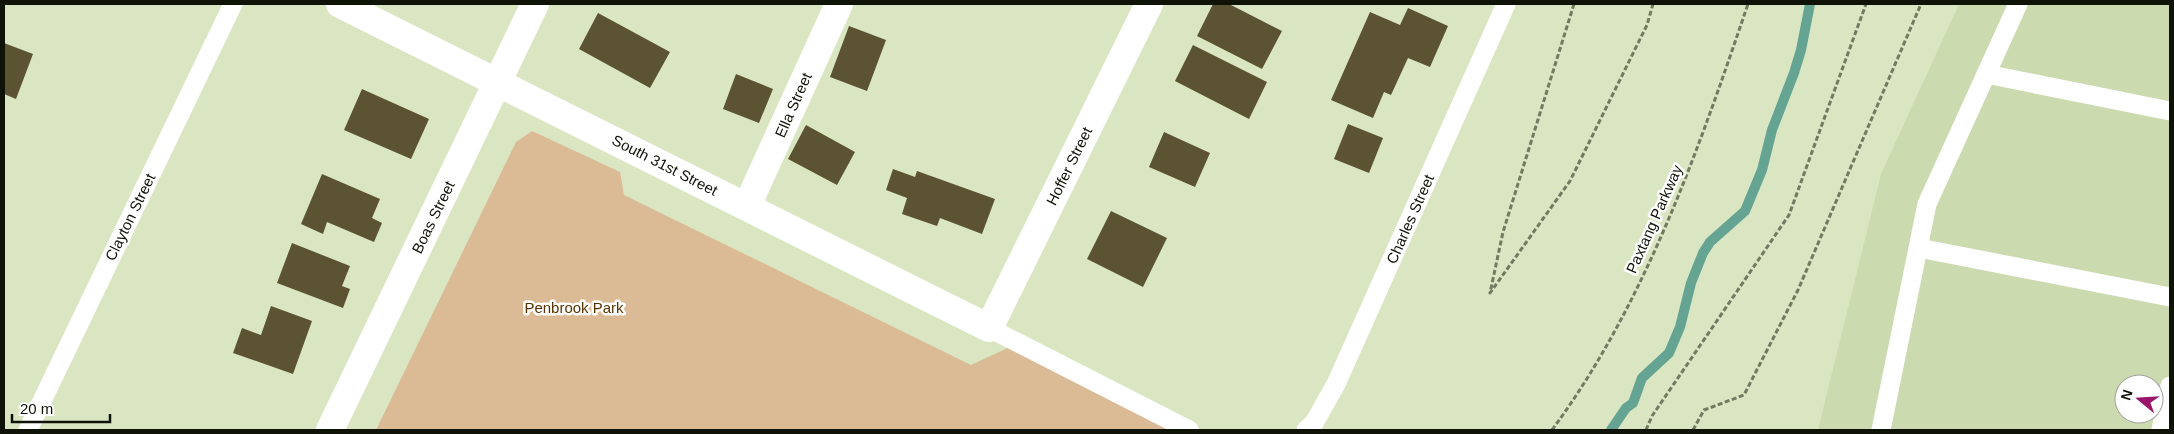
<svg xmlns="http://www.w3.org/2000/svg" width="2174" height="434" viewBox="0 0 2174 434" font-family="Arial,sans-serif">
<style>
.built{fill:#ccdab0;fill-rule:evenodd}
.green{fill:#dbba96}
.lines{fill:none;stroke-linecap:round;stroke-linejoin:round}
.stream{stroke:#65a393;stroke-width:10}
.building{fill:#5b5332}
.path{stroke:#737a62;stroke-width:3;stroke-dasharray:5 2.5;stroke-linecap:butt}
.service{stroke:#fff;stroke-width:19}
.minor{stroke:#fff;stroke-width:28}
.labels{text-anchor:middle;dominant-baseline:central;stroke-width:5;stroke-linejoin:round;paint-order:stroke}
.street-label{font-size:15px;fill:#0f1206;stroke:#fff}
.park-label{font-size:15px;fill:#583500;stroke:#fff}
</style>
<rect width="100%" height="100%" fill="#dae6c2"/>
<!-- built -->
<path class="built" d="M 1959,4 L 2170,4 L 2170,430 L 1818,430 L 1881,174 ZM 2124,384 L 2154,384 L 2154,414 L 2124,414 Z"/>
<!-- green -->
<path class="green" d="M 532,131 L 620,172 L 624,195 L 971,365 L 1012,346 L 1174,430 L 376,430 L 516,142 Z"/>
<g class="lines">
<!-- stream -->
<path class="stream" d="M 1611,430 L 1626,408 L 1633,403 L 1642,378 L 1669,353 L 1680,327 L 1691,283 L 1703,253 L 1710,242 L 1745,211 L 1762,170 L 1772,130 L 1794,73 L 1801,50 L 1810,4"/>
</g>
<!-- building -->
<path class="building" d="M 1213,4 L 1229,4 L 1282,31 L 1262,69 L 1197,36 Z
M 1408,8 L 1448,26 L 1430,67 L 1408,58 L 1391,95 L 1384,92 L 1373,118 L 1331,100 L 1370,12 L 1400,25 Z
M 598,13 L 670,52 L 650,88 L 579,49 Z
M 849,26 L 886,40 L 867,91 L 830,77 Z
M 4,43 L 33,54 L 16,99 L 4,94 Z
M 1193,45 L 1267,82 L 1249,119 L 1175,81 Z
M 736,74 L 773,89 L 759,123 L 723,109 Z
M 362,89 L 429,119 L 411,159 L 344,130 Z
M 1348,124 L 1383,138 L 1369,173 L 1334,159 Z
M 806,125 L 855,152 L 837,185 L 788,159 Z
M 1164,132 L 1210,153 L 1195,187 L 1149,167 Z
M 893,169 L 915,177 L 917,171 L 995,199 L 982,234 L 940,218 L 937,226 L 902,214 L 907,198 L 886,190 Z
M 322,174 L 380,199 L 372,218 L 382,223 L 374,242 L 327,222 L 323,234 L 301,224 Z
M 1111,211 L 1167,238 L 1143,287 L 1087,259 Z
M 292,243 L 350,266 L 342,286 L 350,289 L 343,308 L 277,283 Z
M 271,306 L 312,321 L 293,374 L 233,353 L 242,328 L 261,335 Z"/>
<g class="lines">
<!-- path -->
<path class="path" d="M 1574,4 L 1503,232 L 1490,293 L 1570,181 L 1647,25 L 1653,4
M 1552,430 C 1645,304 1698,151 1748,4
M 1646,430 L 1652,416 L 1789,215 L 1866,4
M 1693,430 L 1704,410 L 1744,395 L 1798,290 L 1921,4"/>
<!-- service -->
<path class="service" d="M 1986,74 L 2170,111
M 1919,248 L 2170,297
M 989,328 L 1189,430
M 28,430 L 233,4
M 1306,430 L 1314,423 L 1336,384 L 1506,4
M 1881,430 L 1927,204 L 2018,4
M 2161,430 L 2170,386"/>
<!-- minor -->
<path class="minor" d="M 340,4 L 989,328 L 1149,4
M 747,206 L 839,4
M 330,430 L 535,4"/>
</g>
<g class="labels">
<!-- street labels -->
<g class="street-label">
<text transform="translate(793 105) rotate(-66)">Ella Street</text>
<text transform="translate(665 165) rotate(27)">South 31st Street</text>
<text transform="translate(1069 166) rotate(-64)">Hoffer Street</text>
<text transform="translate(130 217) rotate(-64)">Clayton Street</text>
<text transform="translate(433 217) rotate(-64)">Boas Street</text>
<text transform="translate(1410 219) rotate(-66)">Charles Street</text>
<text transform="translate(1654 219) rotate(-66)">Paxtang Parkway</text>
</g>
<!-- park labels -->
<g class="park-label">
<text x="574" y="307">Penbrook Park</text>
</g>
</g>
<!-- border -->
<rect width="2174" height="434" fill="none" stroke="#0f1206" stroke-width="10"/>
<!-- north arrow -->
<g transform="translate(2139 399) rotate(288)"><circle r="24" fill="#ffffff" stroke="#9fa09b"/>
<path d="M0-4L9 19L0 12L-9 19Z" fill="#9a1467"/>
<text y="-8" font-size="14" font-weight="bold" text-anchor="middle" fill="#0f1206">N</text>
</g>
<!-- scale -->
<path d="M12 414v8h98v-8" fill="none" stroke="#0f1206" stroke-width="2.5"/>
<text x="20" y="414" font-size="15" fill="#0f1206" stroke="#ffffff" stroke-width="4" paint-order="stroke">20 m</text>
</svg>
